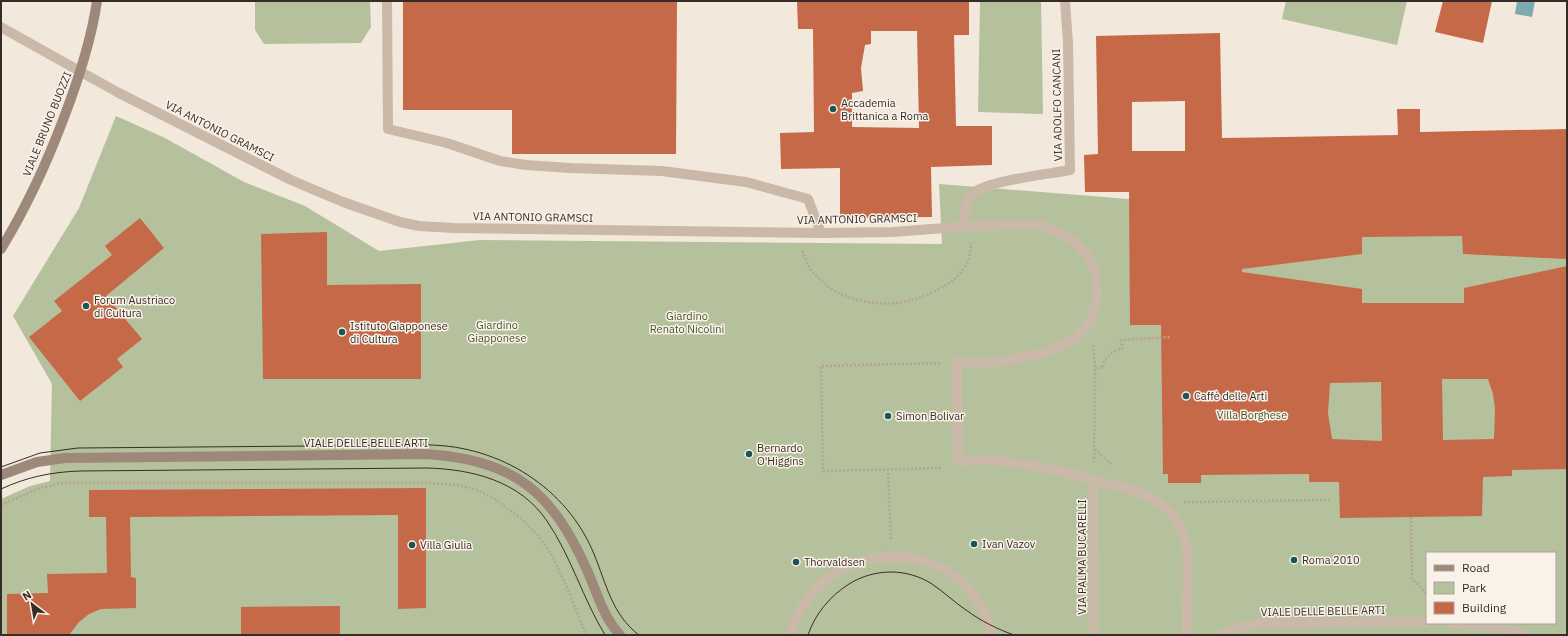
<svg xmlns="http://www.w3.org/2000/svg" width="1568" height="636" viewBox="0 0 1568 636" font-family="'IBM Plex Sans',sans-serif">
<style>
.green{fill:#b4c19c;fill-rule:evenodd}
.water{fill:#7cabaf}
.building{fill:#c56948;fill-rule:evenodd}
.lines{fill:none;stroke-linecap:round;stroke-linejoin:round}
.path{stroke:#b6a393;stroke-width:2.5;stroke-dasharray:2 2;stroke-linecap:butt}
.lane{stroke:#cab9a8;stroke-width:10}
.street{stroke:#cab9a8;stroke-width:10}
.secondary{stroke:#9e887a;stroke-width:10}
.tram{stroke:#372d28;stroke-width:1}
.poi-dot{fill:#1e5358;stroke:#faf2e9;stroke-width:1.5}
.labels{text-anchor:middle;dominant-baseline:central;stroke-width:3;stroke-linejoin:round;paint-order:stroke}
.poi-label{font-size:11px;fill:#372d28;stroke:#faf2e9;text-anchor:start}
.street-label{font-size:11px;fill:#372d28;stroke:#faf2e9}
.park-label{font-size:11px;fill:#45552c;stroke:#faf2e9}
</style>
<rect width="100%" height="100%" fill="#f2e8dc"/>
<!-- green -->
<path class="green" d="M 255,1 L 370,1 L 371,27 L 361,43 L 264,44 L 255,30 Z
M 980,1 L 1041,1 L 1043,114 L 978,112 Z
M 1286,1 L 1407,1 L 1397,45 L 1282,19 Z
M 116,116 L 165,138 L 244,182 L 305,206 L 379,251 L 480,240 L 942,244 L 939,184 L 1141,200 L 1567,191 L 1567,635 L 1,635 L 1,499 L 30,486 L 50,481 L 52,384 L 13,316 L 79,208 ZM 1427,553 L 1555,553 L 1555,623 L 1427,623 Z"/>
<!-- water -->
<path class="water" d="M 1517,1 L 1535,1 L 1532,17 L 1515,14 Z"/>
<!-- building -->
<path class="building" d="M 403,1 L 677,1 L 676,154 L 512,154 L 512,110 L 403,110 Z
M 797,1 L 969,1 L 969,35 L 954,35 L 956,126 L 992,126 L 992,165 L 931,167 L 932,217 L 840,218 L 840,168 L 781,169 L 780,133 L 814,132 L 813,29 L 798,29 ZM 871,31 L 917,31 L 919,128 L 852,127 L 852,93 L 863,91 L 861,68 L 865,45 L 871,44 Z
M 1443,1 L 1492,1 L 1483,43 L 1435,32 Z
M 1220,33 L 1222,138 L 1398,135 L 1397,109 L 1420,109 L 1420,132 L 1567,129 L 1567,259 L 1463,254 L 1462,236 L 1362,237 L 1362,254 L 1242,269 L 1242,272 L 1362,289 L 1362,303 L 1464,303 L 1464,288 L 1567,266 L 1567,469 L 1512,470 L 1512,476 L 1483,477 L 1482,516 L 1340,518 L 1339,482 L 1309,482 L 1309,474 L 1201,475 L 1201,483 L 1168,483 L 1168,474 L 1163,474 L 1161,325 L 1130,325 L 1129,192 L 1085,192 L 1084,155 L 1098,154 L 1096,36 ZM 1185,101 L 1185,151 L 1132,151 L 1132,102 ZM 1442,379 L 1488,379 L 1493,394 L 1495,409 L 1494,439 L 1443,440 ZM 1381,382 L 1382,441 L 1332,439 L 1328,413 L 1330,383 Z
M 140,218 L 164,248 L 106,296 L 142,339 L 117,359 L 123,367 L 80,401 L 29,337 L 62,311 L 54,301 L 112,255 L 105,246 Z
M 327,232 L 327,285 L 421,284 L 421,379 L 263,379 L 261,234 Z
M 426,488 L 426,608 L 398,609 L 398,515 L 130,517 L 131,577 L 136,578 L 136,608 L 101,609 L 89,614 L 79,622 L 69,635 L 7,635 L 7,594 L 48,593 L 47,574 L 107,573 L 106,517 L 89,517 L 89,490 Z
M 340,606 L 340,635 L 241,635 L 241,607 Z"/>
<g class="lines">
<!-- path -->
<path class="path" d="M 802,251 C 805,257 807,264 811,270 C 815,275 830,289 836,292 C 873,309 906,307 941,288 C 960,277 971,265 971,243
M 1093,345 L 1095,368 L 1094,462
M 940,363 L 821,366 L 823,471 L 943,468
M 1095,368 L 1102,368 C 1105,357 1111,351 1122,349 L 1121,340 L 1170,337
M 1095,449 L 1112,465
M 888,469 L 891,539
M 1184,502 L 1332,500
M 1,505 L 40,488 L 62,483 L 427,483 L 457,485 L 475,489 L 496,500 L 523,520 L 538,536 L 551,554 L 566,585 L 586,635
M 1411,517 L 1412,579 L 1426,593"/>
<!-- lane -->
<path class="lane" d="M 387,1 L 388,129 L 447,143 L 500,161 L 526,165 L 570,168 L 662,171 L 746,182 L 808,199 L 821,233"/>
<!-- street -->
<path class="street" d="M 1,27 L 117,92 L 291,180 L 343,202 L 400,222 L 419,226 L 454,228 L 821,233 L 893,232 L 971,226 L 1041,225 L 1065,236 L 1077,244 L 1088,256 L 1096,274 L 1097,298 L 1091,321 L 1074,340 L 1040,354 L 999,362 L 957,362 L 958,461 C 969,460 981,459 992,460 C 1030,464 1069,473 1106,483 C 1123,487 1145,492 1160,503 C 1178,516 1185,534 1188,555 L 1187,635
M 963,226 C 964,216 965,203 972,194 C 984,181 1050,174 1070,170 L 1068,43 L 1065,1
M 1093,479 L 1094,635
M 1450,623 L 1498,627 L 1526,635
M 791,635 C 817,531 968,530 992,635
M 1221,635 L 1236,628 L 1260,623 L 1427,622"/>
<!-- secondary -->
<path class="secondary" d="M 1,249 C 26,208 46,165 63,120 C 78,81 91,42 97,1
M 1,475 L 37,462 L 65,458 L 425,454 C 513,459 552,491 587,570 C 597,592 603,617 620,635"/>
<!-- tram -->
<path class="tram" d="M 1,467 L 40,453 L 78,448 L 429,445 C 500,446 567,488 594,554 C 606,583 612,615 639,635
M 1,489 C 27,477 51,472 80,471 L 426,468 C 472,469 520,481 547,521 C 571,556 583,599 605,635
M 808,635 C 815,614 830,596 849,584 C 875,568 907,568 932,584 C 944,592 954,602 966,610 C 981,621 997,629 1014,635"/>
</g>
<!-- markers -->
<g class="poi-dot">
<circle cx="833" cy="109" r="4"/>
<circle cx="86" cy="306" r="4"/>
<circle cx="342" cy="332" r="4"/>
<circle cx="1186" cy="396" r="4"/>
<circle cx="888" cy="416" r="4"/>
<circle cx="749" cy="454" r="4"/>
<circle cx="974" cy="544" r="4"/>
<circle cx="412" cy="545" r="4"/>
<circle cx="1294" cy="560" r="4"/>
<circle cx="796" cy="562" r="4"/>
</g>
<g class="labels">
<!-- poi labels -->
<g class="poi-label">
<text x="841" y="103">Accademia<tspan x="841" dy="13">Brittanica a Roma</tspan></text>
<text x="94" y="300">Forum Austriaco<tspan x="94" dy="13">di Cultura</tspan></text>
<text x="350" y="326">Istituto Giapponese<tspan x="350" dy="13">di Cultura</tspan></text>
<text x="1194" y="396">Caffè delle Arti</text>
<text x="896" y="416">Simon Bolivar</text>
<text x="757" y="448">Bernardo<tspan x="757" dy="13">O'Higgins</tspan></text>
<text x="982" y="544">Ivan Vazov</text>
<text x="420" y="545">Villa Giulia</text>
<text x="1302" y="560">Roma 2010</text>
<text x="804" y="562">Thorvaldsen</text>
</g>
<!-- street labels -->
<g class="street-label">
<text transform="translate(1057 105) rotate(-91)">VIA ADOLFO CANCANI</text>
<text transform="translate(47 124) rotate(-68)">VIALE BRUNO BUOZZI</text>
<text transform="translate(220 131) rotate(27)">VIA ANTONIO GRAMSCI</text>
<text transform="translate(533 217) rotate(1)">VIA ANTONIO GRAMSCI</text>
<text transform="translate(857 219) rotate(-1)">VIA ANTONIO GRAMSCI</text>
<text x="366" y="443">VIALE DELLE BELLE ARTI</text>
<text transform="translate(1082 557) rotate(-90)">VIA PALMA BUCARELLI</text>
<text transform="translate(1323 611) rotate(-1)">VIALE DELLE BELLE ARTI</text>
</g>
<!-- park labels -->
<g class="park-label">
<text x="687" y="316">Giardino<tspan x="687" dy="13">Renato Nicolini</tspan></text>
<text x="497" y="325">Giardino<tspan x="497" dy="13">Giapponese</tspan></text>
<text x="1252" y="415">Villa Borghese</text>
</g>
</g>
<!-- border -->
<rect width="1568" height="636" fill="none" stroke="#372d28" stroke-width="4"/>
<!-- legend -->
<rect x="1426" y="552" width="130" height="72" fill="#faf2e9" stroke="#aca39c"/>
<rect x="1434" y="565" width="20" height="6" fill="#9e887a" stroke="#aca39c"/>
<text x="1462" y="572" font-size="12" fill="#372d28">Road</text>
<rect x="1434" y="582" width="20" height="12" fill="#b4c19c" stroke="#aca39c"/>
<text x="1462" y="592" font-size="12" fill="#372d28">Park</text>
<rect x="1434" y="602" width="20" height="12" fill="#c56948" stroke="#aca39c"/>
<text x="1462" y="612" font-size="12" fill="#372d28">Building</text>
<!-- north arrow -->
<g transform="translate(32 604) rotate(329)" stroke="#faf2e9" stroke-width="3" paint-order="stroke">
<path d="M0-3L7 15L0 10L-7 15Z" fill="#372d28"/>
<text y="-6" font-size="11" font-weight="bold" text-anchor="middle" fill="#372d28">N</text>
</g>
</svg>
